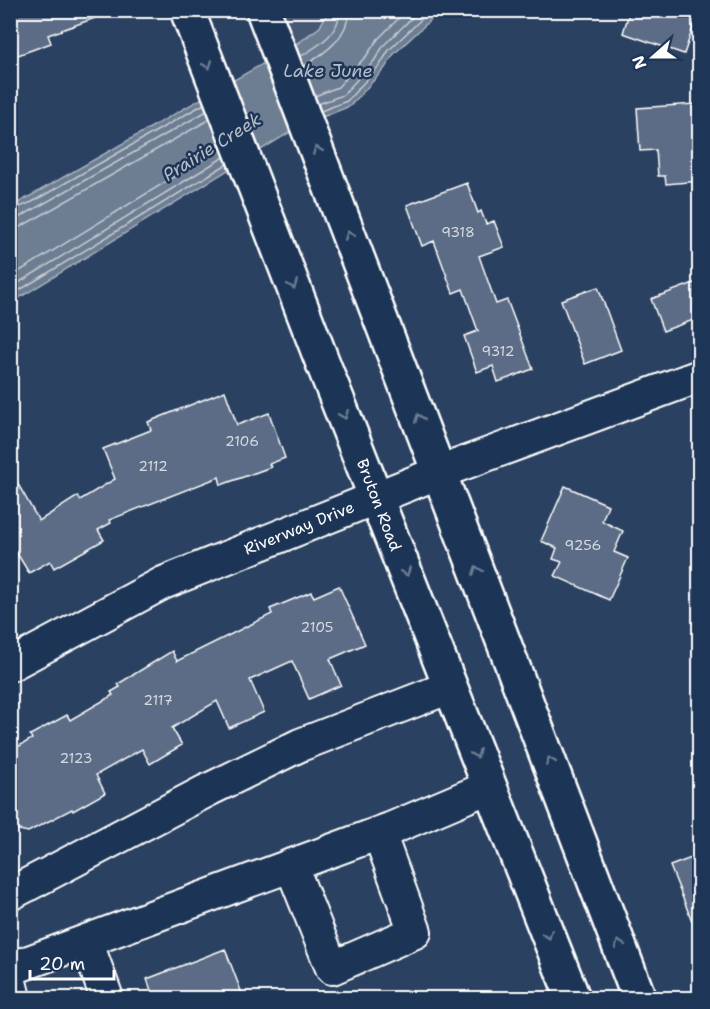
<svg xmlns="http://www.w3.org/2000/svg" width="710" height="1009" viewBox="0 0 710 1009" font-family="'Shantell Sans',sans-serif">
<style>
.green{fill:#465975;stroke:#a2acba;stroke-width:1.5}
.water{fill:#6d7d92;stroke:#a7b1be;stroke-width:1.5}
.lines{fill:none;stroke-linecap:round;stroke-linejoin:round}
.shore{stroke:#c5cbd3;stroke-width:1.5}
.building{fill:#5b6c86;stroke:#fff;stroke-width:1.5}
.minor-casing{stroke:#fff;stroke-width:36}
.major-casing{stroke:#fff;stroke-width:38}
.minor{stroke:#1d3557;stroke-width:32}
.major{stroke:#1d3557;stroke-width:33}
.oneway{stroke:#6c7c92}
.labels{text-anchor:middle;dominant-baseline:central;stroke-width:5;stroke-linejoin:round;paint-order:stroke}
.number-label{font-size:14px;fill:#d6dae1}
.street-label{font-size:16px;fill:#fff;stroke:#1d3557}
.water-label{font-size:18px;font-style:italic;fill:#b6bec8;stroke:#1d3557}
</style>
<rect width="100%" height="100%" fill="#2a4161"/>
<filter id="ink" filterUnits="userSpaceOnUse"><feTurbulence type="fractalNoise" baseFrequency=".0167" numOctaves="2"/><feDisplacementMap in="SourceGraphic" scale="12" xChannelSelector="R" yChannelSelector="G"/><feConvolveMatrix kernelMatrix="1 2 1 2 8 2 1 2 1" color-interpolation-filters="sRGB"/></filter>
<g filter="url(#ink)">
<!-- green -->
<path class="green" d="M 282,11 L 328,11 L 320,27 L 294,45 Z"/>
<!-- water -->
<path class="water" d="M 328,11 L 440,11 L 394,54 L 385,68 L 350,106 L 300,126 L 11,303 L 11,207 L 294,46 L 320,27 Z"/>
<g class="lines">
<!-- shore -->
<path class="shore" d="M 300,57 C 318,45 339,35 340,10
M 304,66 C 325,53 348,38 349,10
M 315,96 L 338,87 L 367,55 L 378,39 L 407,10
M 318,104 L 343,95 L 374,61 L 384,45 L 420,10
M 321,111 L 347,101 L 380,65 L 389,50 L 431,10
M 10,211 L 32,202 L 204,104
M 10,219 L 18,218 L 36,208 L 207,111
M 10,228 L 20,227 L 40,216 L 210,119
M 10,277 L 221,148
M 10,288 L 224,157
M 10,296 L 227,164"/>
</g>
<!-- building -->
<path class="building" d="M 10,10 L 109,10 L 109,13 L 48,35 L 51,43 L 10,58 Z
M 630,10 L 699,10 L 684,54 L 623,33 Z
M 695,104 L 699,140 L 699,181 L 666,184 L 665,176 L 658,176 L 656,150 L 640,151 L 637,108 Z
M 467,183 L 478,213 L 481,211 L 486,224 L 494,221 L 504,247 L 479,256 L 496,304 L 507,300 L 533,369 L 498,382 L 493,366 L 477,372 L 464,336 L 478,331 L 463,289 L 453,293 L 434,241 L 422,246 L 407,205 Z
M 699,281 L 699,318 L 663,331 L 651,299 Z
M 598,287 L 621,350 L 585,364 L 561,300 Z
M 225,391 L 237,425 L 269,413 L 285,458 L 269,464 L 271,467 L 221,485 L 219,477 L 109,520 L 111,523 L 98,530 L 104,540 L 54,568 L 50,561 L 29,573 L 10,542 L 10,470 L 39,521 L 78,496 L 80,500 L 115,479 L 103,449 L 151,430 L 148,422 Z
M 565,486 L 608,505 L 602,521 L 623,531 L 614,552 L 628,558 L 609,600 L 555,576 L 562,562 L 553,559 L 557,548 L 541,541 Z
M 339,586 L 365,644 L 330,659 L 341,685 L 309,699 L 292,661 L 250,680 L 264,712 L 229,728 L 217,701 L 172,728 L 182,745 L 150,764 L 142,749 L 96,775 L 105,793 L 73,811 L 72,809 L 28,832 L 10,828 L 10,751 L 32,739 L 30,735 L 67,715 L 70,720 L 113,695 L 111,692 L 120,687 L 118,684 L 172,651 L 177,661 L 272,614 L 270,609 L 311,592 L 314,597 Z
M 699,855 L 699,936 L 698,936 L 670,866 Z
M 225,949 L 244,999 L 154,999 L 147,979 Z"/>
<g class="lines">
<defs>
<path id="minor" d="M 10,665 L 163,583 L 440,472 L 700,376
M 291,865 L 332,968 L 415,932 L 379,833
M 10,894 L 206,791 L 300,745 L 450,687
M 86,941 L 107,998
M 10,969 L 390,829 L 489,787
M 10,982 L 14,998"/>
<path id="major" d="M 187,10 L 322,361 L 573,998
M 263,10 L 639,998"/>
</defs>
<!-- minor casing -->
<use href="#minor" class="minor-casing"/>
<!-- major casing -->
<use href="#major" class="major-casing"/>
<!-- minor -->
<use href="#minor" class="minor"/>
<!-- major -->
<use href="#major" class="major"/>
</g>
<!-- one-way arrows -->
<defs><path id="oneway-chevron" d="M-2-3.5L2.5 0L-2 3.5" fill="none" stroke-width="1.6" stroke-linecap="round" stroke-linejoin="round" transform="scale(1.5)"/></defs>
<g class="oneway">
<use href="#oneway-chevron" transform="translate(208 65) rotate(69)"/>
<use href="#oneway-chevron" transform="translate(317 150) rotate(-111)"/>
<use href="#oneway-chevron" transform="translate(349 235) rotate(-111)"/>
<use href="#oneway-chevron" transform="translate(293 285) rotate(69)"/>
<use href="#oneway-chevron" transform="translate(344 415) rotate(68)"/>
<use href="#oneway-chevron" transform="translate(419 418) rotate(-111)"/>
<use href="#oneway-chevron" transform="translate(477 570) rotate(-111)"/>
<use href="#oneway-chevron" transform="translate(406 572) rotate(69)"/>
<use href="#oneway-chevron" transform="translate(476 754) rotate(68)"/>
<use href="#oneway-chevron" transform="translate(550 761) rotate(-111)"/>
<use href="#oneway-chevron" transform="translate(548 935) rotate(68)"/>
<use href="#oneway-chevron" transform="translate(619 944) rotate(-111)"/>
</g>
</g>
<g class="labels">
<!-- number labels -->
<g class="number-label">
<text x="458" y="232">9318</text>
<text x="498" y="351">9312</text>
<text x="242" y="441">2106</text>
<text x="153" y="466">2112</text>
<text x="583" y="545">9256</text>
<text x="317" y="627">2105</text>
<text x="158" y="700">2117</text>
<text x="76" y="758">2123</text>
</g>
<!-- street labels -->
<g class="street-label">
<text transform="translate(379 505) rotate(69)">Bruton Road</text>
<text transform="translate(299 528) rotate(-22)">Riverway Drive</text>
</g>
<!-- water labels -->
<g class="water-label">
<text x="328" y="71">Lake June</text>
<text transform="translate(212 147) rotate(-32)">Prairie Creek</text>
</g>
</g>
<!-- margin -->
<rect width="710" height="1009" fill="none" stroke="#1d3557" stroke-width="36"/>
<rect x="18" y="18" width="674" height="973" fill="none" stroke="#fff" stroke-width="2" filter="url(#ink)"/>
<!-- north arrow -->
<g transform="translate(653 57) rotate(249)" stroke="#1d3557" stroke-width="4.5" paint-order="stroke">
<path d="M0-4.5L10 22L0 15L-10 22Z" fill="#ffffff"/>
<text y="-9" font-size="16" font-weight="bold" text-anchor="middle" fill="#ffffff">N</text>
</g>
<!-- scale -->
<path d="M30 970v9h84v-9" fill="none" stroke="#ffffff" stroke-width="3"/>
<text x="39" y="970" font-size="18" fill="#ffffff" stroke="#1d3557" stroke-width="4.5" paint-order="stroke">20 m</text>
</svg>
